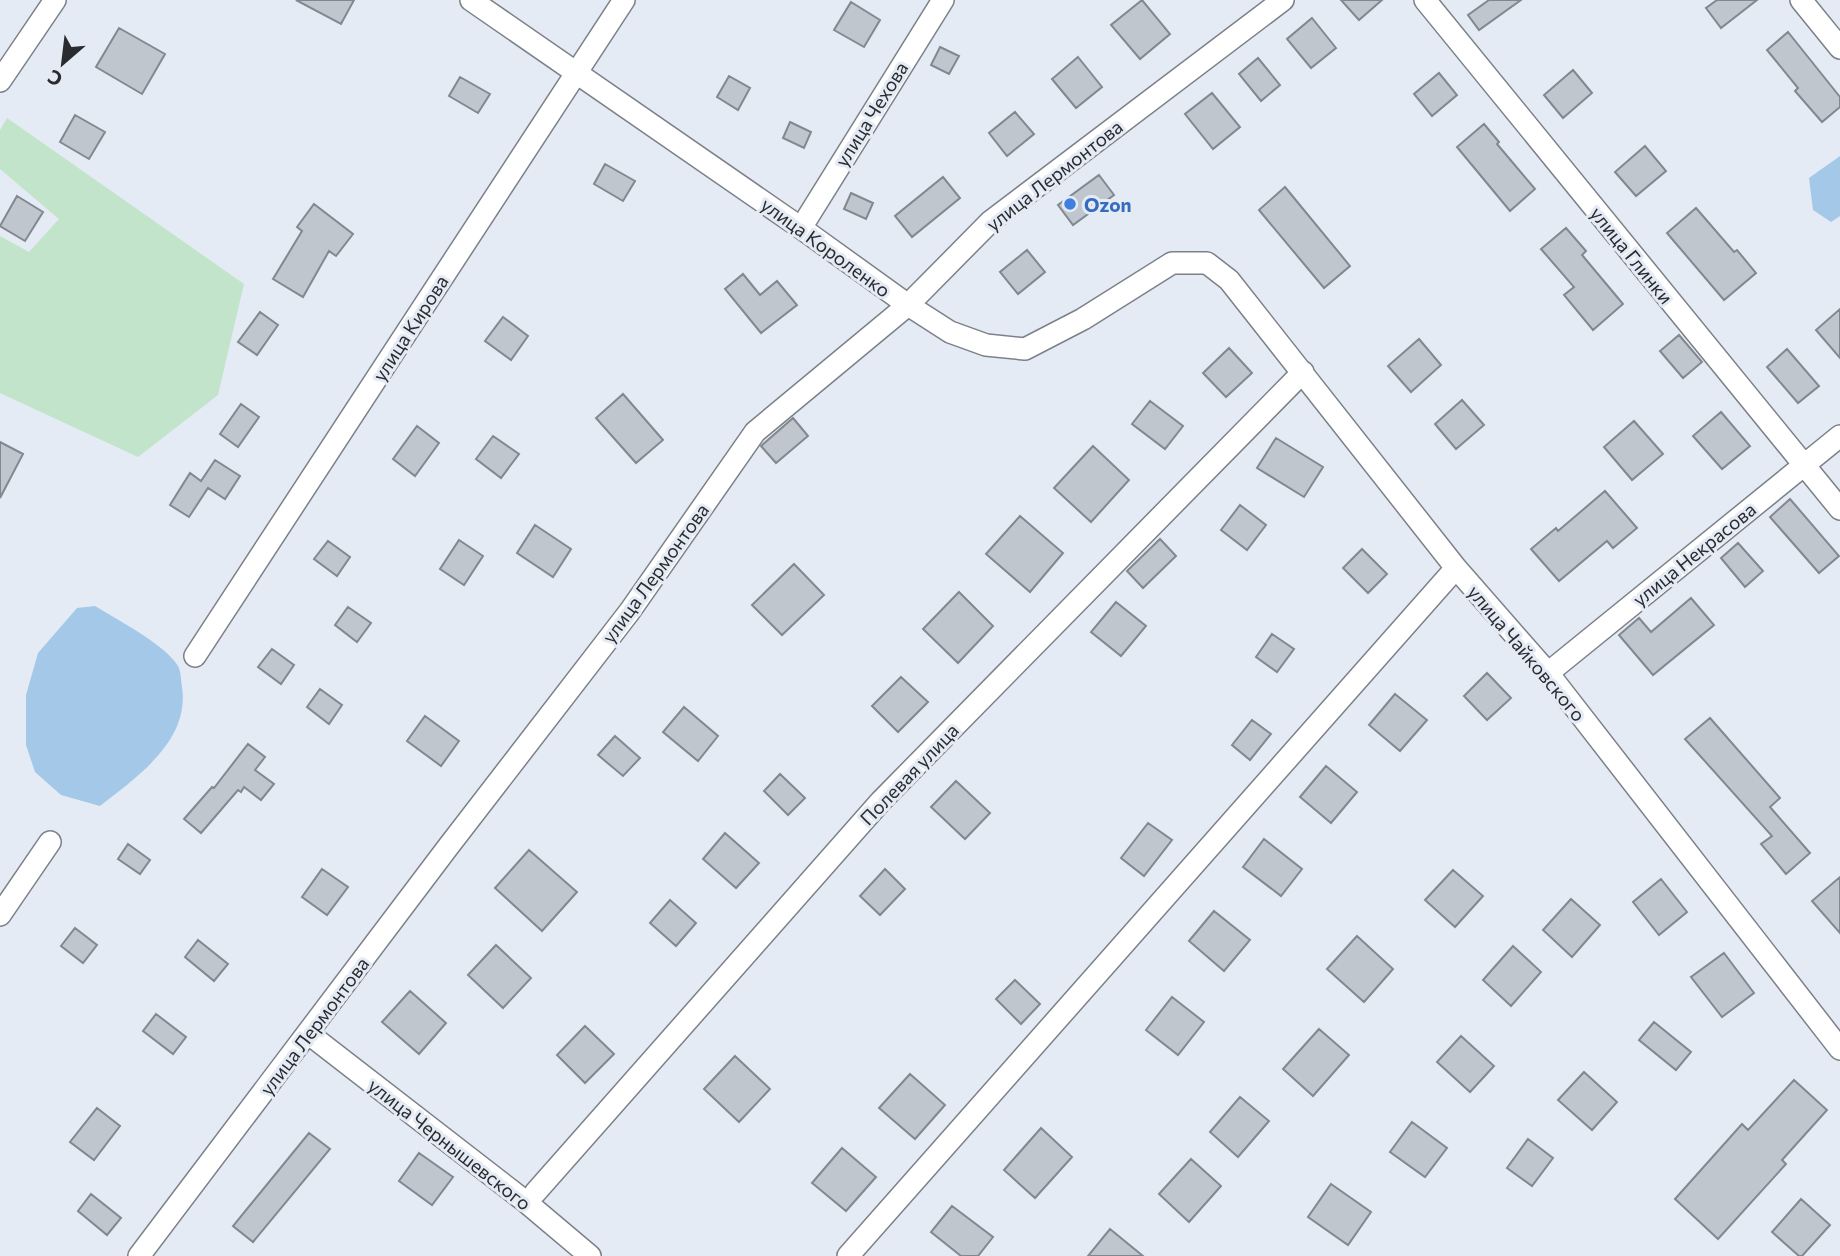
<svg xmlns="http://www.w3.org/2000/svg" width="1840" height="1256" viewBox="0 0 1840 1256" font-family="Commissioner,sans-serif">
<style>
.green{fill:#c1e4ca}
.water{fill:#a4c8e7}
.building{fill:#c0c6ce;stroke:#828890;stroke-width:2}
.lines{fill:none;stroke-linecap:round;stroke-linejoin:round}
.street-casing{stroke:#7c8189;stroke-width:24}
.street{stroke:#fff;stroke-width:21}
.shop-dot{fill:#3f7fe0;stroke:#e5ebf4;stroke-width:2.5}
.labels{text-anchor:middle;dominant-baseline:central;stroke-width:6;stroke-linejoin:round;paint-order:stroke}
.street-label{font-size:19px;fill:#292b2f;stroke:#e5ebf4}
.shop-label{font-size:19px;font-weight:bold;fill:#366cbe;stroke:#e5ebf4;text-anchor:start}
</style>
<rect width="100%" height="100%" fill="#e5ebf4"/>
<!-- green -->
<path class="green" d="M 7,118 L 244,284 L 218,395 L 138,457 L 0,393 L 0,236 L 29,252 L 59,219 L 0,169 L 0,130 Z"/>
<!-- water -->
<path class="water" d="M 1840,156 L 1840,216 L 1831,222 L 1813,210 L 1809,178 Z
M 95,606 C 116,619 166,645 178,666 C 181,671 181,681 182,687 C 190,741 137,777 100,806 L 61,795 L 35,772 L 26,745 L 26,695 L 38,653 L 77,608 Z"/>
<!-- building -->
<path class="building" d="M 296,0 L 354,0 L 341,24 Z
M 1142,0 L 1170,34 L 1140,59 L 1111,25 Z
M 1341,0 L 1382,0 L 1359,20 Z
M 1489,0 L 1521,0 L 1479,30 L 1468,15 Z
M 1717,0 L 1757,0 L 1721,28 L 1706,8 Z
M 851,2 L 880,20 L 864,47 L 834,30 Z
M 1312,18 L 1336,48 L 1311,68 L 1287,39 Z
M 119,28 L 165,54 L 142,94 L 96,67 Z
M 1788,32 L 1840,97 L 1840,107 L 1822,122 L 1795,91 L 1798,88 L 1767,50 Z
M 940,47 L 959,56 L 949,74 L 931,65 Z
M 1078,57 L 1102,87 L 1076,108 L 1052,79 Z
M 1258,58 L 1280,85 L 1261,101 L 1239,74 Z
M 1573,70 L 1592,93 L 1563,118 L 1544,95 Z
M 1439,73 L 1457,95 L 1432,116 L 1414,94 Z
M 729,76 L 750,88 L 738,110 L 717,97 Z
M 460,77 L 490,94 L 478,113 L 449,96 Z
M 1212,93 L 1240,127 L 1213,149 L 1185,114 Z
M 1015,112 L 1034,134 L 1007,156 L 989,133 Z
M 75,115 L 105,132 L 89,159 L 60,142 Z
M 790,122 L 811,132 L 804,148 L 783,138 Z
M 1484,124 L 1499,142 L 1497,144 L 1535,189 L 1510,211 L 1457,147 Z
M 1645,146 L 1666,171 L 1636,196 L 1615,172 Z
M 605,164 L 635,181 L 623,201 L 594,184 Z
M 1099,175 L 1114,195 L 1073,225 L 1058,205 Z
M 943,177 L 960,198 L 912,237 L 895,216 Z
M 1285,187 L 1350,266 L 1324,288 L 1259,210 Z
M 851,193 L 873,203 L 866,219 L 844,209 Z
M 17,196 L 43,212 L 25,241 L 0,226 Z
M 314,204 L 353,234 L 336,256 L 329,251 L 303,297 L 273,279 L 302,231 L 297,227 Z
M 1696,208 L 1734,252 L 1737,250 L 1756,273 L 1724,300 L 1667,233 Z
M 1566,228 L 1586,251 L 1582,255 L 1623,304 L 1593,330 L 1564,295 L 1574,287 L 1541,249 Z
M 1027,250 L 1045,272 L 1018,294 L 1000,272 Z
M 743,274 L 760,295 L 777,281 L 797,305 L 761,333 L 725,289 Z
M 1840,309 L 1840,358 L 1816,330 Z
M 260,312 L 278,325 L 257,355 L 238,342 Z
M 503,317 L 528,336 L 511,360 L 485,341 Z
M 1679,335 L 1702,362 L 1683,378 L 1660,351 Z
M 1419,339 L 1441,365 L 1411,392 L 1388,366 Z
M 1229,348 L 1252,373 L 1226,397 L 1203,373 Z
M 1787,349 L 1819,386 L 1798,403 L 1767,367 Z
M 623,394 L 663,440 L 636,463 L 596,418 Z
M 1462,400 L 1484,425 L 1456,449 L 1435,424 Z
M 1150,401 L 1183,426 L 1165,449 L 1132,424 Z
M 241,404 L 259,417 L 238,447 L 220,434 Z
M 1721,412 L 1750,446 L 1722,469 L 1693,436 Z
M 793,418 L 808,436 L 776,463 L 761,446 Z
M 1634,421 L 1663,454 L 1632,480 L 1604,447 Z
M 417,426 L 439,443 L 415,476 L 393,459 Z
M 493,436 L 519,454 L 501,478 L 476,459 Z
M 1276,438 L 1323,467 L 1304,497 L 1257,468 Z
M 0,442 L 23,454 L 0,498 Z
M 1093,446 L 1129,480 L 1091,522 L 1054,488 Z
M 215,460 L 240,476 L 225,499 L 208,488 L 189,517 L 170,505 L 190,473 L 201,481 Z
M 1605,491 L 1637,528 L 1613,548 L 1607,541 L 1559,581 L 1531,549 L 1556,528 L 1558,531 Z
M 1790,499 L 1839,556 L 1819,573 L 1770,517 Z
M 1240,505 L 1266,525 L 1247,550 L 1221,530 Z
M 1020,516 L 1063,553 L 1030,592 L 986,554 Z
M 535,525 L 571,549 L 553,577 L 517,553 Z
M 1160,539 L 1176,556 L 1143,588 L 1127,571 Z
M 459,540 L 483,556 L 464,585 L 440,569 Z
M 328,541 L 350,557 L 337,576 L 314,559 Z
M 1738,543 L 1763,571 L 1745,587 L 1721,558 Z
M 1362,549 L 1387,574 L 1368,593 L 1343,568 Z
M 794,564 L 824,595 L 782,635 L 752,605 Z
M 959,592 L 993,626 L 958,663 L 923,629 Z
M 1691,598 L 1714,625 L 1653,675 L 1619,635 L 1639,618 L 1651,632 Z
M 1116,602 L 1146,626 L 1121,656 L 1091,632 Z
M 348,607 L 371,623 L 357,642 L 335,625 Z
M 1272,634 L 1294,649 L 1277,672 L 1256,657 Z
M 272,649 L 294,665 L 281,684 L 258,667 Z
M 1487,673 L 1511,698 L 1487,720 L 1464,696 Z
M 901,677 L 928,702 L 898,732 L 872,706 Z
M 320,689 L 342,705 L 329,724 L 307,707 Z
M 1395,694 L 1427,720 L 1400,751 L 1369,725 Z
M 684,707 L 718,736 L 698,761 L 663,732 Z
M 425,716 L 459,741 L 441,766 L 407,741 Z
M 1710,718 L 1780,798 L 1770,807 L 1810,853 L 1786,874 L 1761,844 L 1772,836 L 1685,739 Z
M 1252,720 L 1271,734 L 1250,760 L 1232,745 Z
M 615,736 L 640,758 L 623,776 L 598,755 Z
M 248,744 L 265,757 L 255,770 L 274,784 L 261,800 L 244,787 L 241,792 L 238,790 L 201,833 L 184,819 L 212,787 L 214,788 Z
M 1326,766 L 1357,792 L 1331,823 L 1300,797 Z
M 780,774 L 805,798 L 788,815 L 764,791 Z
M 956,781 L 990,813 L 965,839 L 931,807 Z
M 1148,823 L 1172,840 L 1144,876 L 1121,858 Z
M 725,833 L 759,863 L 736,888 L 703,859 Z
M 1264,839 L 1302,869 L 1281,896 L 1243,867 Z
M 128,844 L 150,860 L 140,874 L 118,859 Z
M 529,850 L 577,892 L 542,931 L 495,888 Z
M 322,869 L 348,887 L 327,915 L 302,897 Z
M 885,869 L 905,889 L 880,915 L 860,896 Z
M 1453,870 L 1483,896 L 1455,927 L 1425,900 Z
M 1840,877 L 1840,933 L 1812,901 Z
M 1661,879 L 1687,912 L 1659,935 L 1633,902 Z
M 1571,899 L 1600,925 L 1572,957 L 1543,930 Z
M 670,900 L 696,923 L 676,946 L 650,923 Z
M 1214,911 L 1250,940 L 1224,971 L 1189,941 Z
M 75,928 L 97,945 L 83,963 L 61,946 Z
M 1357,936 L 1393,969 L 1364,1002 L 1327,969 Z
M 198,940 L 228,964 L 214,981 L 185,957 Z
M 496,945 L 531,978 L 503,1008 L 468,975 Z
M 1513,946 L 1541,972 L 1511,1006 L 1483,980 Z
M 1724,953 L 1754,993 L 1722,1017 L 1691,977 Z
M 1015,980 L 1040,1004 L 1021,1024 L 996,999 Z
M 410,991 L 446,1023 L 419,1054 L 382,1022 Z
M 1172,997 L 1204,1022 L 1178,1055 L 1146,1030 Z
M 156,1014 L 186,1037 L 173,1054 L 143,1031 Z
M 1654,1022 L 1691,1052 L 1676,1070 L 1639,1040 Z
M 585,1026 L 614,1054 L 585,1083 L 557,1055 Z
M 1319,1029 L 1349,1055 L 1313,1096 L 1283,1069 Z
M 1461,1036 L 1494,1066 L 1470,1092 L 1437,1062 Z
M 735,1056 L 770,1089 L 739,1122 L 704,1089 Z
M 1584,1072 L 1617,1102 L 1592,1130 L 1558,1100 Z
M 910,1074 L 945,1105 L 915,1139 L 879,1108 Z
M 1794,1080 L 1827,1110 L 1782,1160 L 1786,1164 L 1718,1239 L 1675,1199 L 1742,1124 L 1748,1130 Z
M 1240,1097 L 1269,1121 L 1238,1157 L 1210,1132 Z
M 97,1108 L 120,1126 L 94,1160 L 70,1142 Z
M 1412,1122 L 1447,1148 L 1425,1177 L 1390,1152 Z
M 1041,1128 L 1072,1157 L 1035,1198 L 1004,1170 Z
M 309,1133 L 330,1149 L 253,1242 L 233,1226 Z
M 1528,1139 L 1553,1158 L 1532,1186 L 1507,1168 Z
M 842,1148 L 876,1177 L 846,1211 L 812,1183 Z
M 419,1153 L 453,1177 L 432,1205 L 399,1181 Z
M 1191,1159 L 1221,1186 L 1189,1222 L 1159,1194 Z
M 1331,1184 L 1371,1212 L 1348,1245 L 1308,1217 Z
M 91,1194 L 121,1218 L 107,1235 L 78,1211 Z
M 1801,1199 L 1830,1225 L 1802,1256 L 1799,1256 L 1772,1232 Z
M 952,1206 L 993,1237 L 978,1256 L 961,1256 L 931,1232 Z
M 1110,1229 L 1143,1256 L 1088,1256 Z"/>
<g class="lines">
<defs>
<path id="street" d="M 471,0 L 801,228 L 908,305 L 950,332 L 986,345 L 1025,349 L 1083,319 L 1172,263 L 1207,263 L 1229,280 L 1456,568 L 1548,673 L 1840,1049
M 1425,0 L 1840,509
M 1801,0 L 1840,48
M 0,81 L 55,0
M 801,228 L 943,0
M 195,656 L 624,0
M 1548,673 L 1840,436
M 0,915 L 50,842
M 309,1034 L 526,1202 L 590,1256
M 535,1193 L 881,801 L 1303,372
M 139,1256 L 448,847 L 630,611 L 755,432 L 908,305 L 991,221 L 1283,0
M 848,1256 L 1456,568"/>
</defs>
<!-- street casing -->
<use href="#street" class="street-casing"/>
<!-- street -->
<use href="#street" class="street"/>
</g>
<!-- markers -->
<circle class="shop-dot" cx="1070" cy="204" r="7"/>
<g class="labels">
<!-- street labels -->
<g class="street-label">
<text transform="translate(871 114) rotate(-58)">улица Чехова</text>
<text transform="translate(1054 175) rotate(-38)">улица Лермонтова</text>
<text transform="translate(826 247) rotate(36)">улица Короленко</text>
<text transform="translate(1632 255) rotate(51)">улица Глинки</text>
<text transform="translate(410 328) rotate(-57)">улица Кирова</text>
<text transform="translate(1694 554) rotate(-39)">улица Некрасова</text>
<text transform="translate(655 573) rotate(-54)">улица Лермонтова</text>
<text transform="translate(1527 653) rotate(50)">улица Чайковского</text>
<text transform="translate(909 774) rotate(-46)">Полевая улица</text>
<text transform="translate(314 1026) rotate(-53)">улица Лермонтова</text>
<text transform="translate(450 1144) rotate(38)">улица Чернышевского</text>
</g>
<!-- shop labels -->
<g class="shop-label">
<text x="1084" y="204">Ozon</text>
</g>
</g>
<!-- north arrow -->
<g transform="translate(63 63) rotate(208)" stroke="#e5ebf4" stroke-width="5" paint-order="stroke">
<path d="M0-5L12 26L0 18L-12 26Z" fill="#292b2f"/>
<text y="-10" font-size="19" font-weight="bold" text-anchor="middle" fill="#292b2f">С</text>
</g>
</svg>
